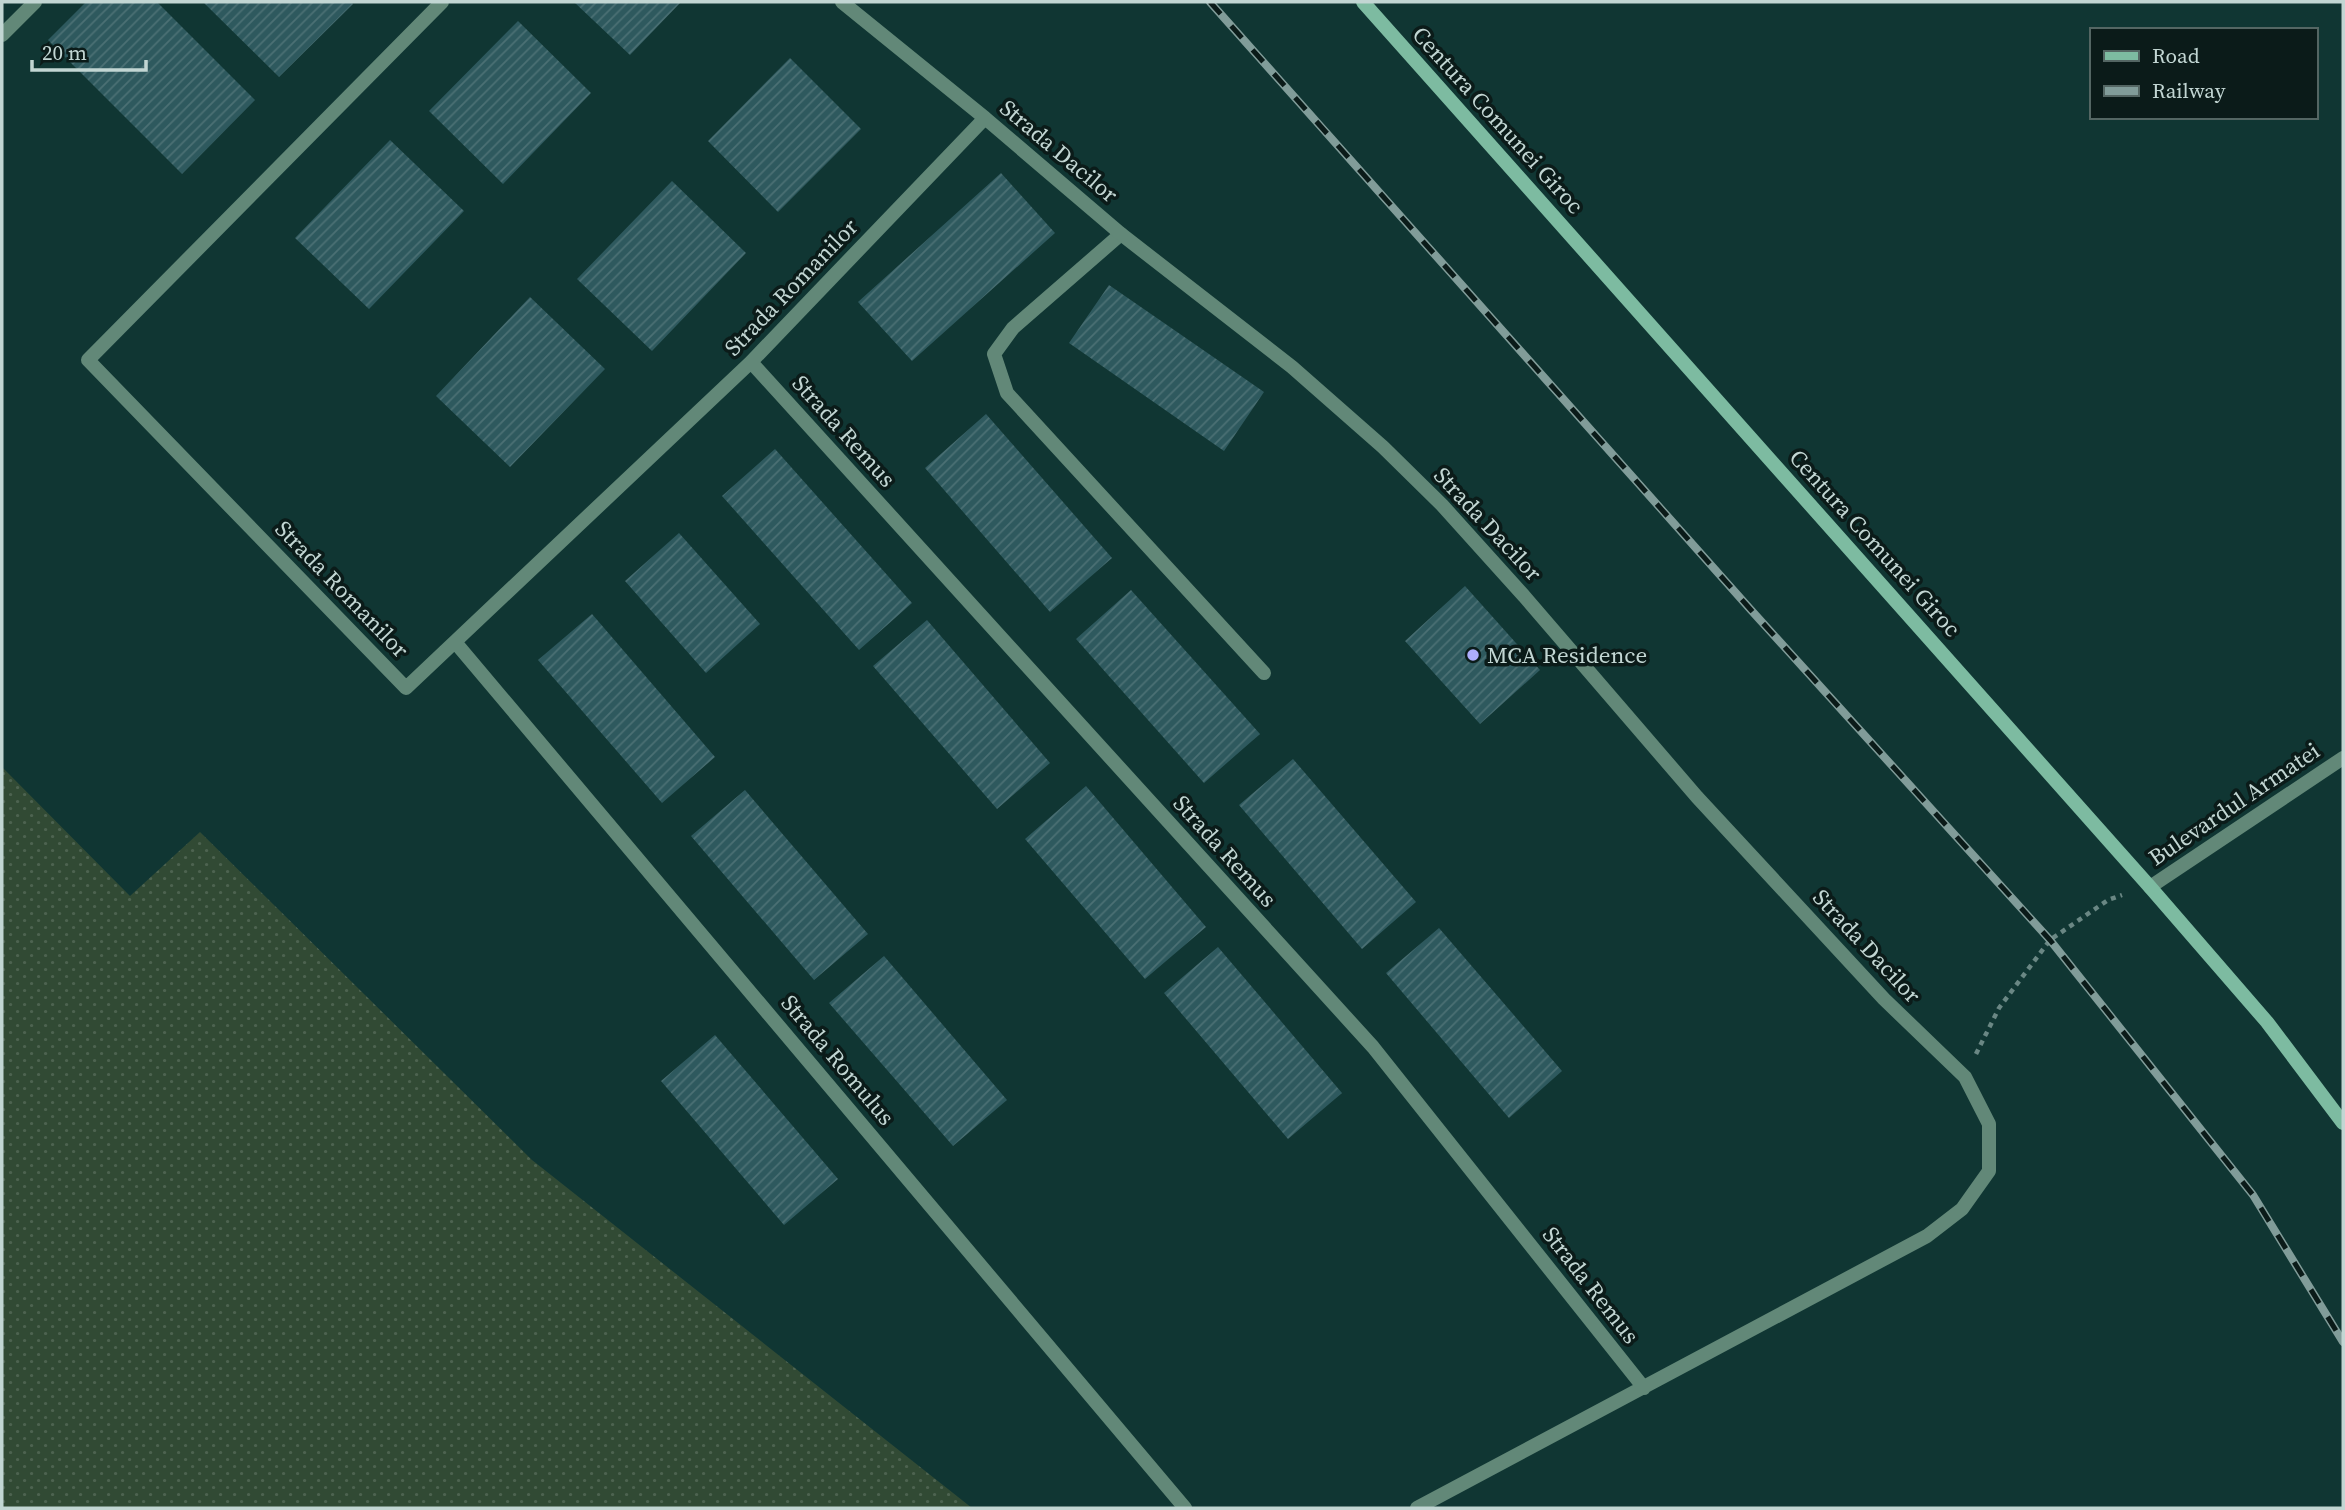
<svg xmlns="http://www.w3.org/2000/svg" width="2345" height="1510" viewBox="0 0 2345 1510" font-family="'Source Serif 4',serif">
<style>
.grass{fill:url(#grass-dots)}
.building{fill:url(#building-hatch)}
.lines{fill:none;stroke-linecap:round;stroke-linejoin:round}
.path{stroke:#6a8784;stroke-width:4.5;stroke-dasharray:5 5;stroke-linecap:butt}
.service{stroke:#628878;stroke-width:14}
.minor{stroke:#628878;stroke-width:14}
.secondary{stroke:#7dbba1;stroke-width:14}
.rail-casing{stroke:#819c99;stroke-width:8}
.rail{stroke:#0b1b19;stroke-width:5;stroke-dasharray:16;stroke-linecap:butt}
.poi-dot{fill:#aeaefb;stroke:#0b1b19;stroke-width:2.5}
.labels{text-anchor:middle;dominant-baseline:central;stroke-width:7;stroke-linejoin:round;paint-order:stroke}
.street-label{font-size:23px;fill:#c2d6d3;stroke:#0b1b19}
.poi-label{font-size:23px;fill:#c2d6d3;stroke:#0b1b19;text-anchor:start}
</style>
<defs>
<pattern id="grass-dots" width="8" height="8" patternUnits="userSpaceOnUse" patternTransform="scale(1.75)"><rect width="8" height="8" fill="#314a34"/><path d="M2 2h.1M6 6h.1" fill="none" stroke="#4d6350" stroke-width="1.8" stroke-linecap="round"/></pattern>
<pattern id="building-hatch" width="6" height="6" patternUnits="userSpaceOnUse" patternTransform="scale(1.75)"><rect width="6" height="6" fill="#2e595e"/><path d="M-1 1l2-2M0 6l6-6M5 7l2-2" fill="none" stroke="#4b7074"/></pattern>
</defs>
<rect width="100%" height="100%" fill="#103633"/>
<!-- grass -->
<path class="grass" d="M 2,767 L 130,896 L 200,832 L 532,1160 L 972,1508 L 2,1508 Z"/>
<!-- building -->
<path class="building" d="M 86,2 L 157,2 L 255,100 L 182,174 L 48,40 Z
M 203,2 L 351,2 L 353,4 L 279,77 Z
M 574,2 L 681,2 L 630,55 Z
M 518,21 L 591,93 L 503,184 L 429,111 Z
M 790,58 L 861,129 L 778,212 L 708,141 Z
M 390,140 L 464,211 L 369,309 L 295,238 Z
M 1001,173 L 1055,233 L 912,361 L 858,302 Z
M 672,181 L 746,253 L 652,351 L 577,279 Z
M 1109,285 L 1264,392 L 1224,451 L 1069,343 Z
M 530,297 L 605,369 L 510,467 L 436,396 Z
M 986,414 L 1112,558 L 1050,612 L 925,468 Z
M 775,449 L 912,603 L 859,650 L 722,496 Z
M 679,533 L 760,624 L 706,673 L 625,581 Z
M 1465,586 L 1540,670 L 1480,724 L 1405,641 Z
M 1131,590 L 1260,734 L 1204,783 L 1076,639 Z
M 592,614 L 715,757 L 662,803 L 538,660 Z
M 927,620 L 1050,763 L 997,809 L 873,666 Z
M 1293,759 L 1416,902 L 1362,949 L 1239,805 Z
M 1086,786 L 1206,927 L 1145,979 L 1025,839 Z
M 745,790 L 868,934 L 814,980 L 691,836 Z
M 1439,928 L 1562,1071 L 1509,1118 L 1386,973 Z
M 1218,947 L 1342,1093 L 1288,1139 L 1164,993 Z
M 884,956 L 1007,1100 L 953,1146 L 829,1003 Z
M 715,1035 L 838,1179 L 784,1225 L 661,1081 Z"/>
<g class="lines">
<!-- path -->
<path class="path" d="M 1976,1054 L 1999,1008 L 2050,940 L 2108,900 L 2122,895"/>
<!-- service -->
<path class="service" d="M 1121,234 L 1013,328 L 994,354 L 1007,393 L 1264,673"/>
<!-- minor -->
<path class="minor" d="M 442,2 L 88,360 L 406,688 L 751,362 L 985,118
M 842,2 L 985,118 L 1121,234 L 1292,367 L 1383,447 L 1442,505 L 1524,596 L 1697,797 L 1884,999 L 1965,1077 L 1989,1124 L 1989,1171 L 1962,1209 L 1927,1236 L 1417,1508
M 2,35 L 35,2
M 751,362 L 1373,1047 L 1644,1388
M 455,642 L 1185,1508
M 2150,887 L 2343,758"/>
<!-- secondary -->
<path class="secondary" d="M 1363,2 L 2150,887 L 2267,1022 L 2343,1123"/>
<defs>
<path id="rail" d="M 1210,2 L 1751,610 L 2050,940 L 2253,1195 L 2343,1342"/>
</defs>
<!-- rail casing -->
<use href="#rail" class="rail-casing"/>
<!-- rail -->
<use href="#rail" class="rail"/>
</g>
<!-- markers -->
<circle class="poi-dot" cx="1473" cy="655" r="7"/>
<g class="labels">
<!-- street labels -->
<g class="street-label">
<text transform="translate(1498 120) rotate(48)">Centura Comunei Giroc</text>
<text transform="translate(1059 151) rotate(40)">Strada Dacilor</text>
<text transform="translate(791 287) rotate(-46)">Strada Romanilor</text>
<text transform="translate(844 431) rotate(48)">Strada Remus</text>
<text transform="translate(1488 524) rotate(47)">Strada Dacilor</text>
<text transform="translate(1875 543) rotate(48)">Centura Comunei Giroc</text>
<text transform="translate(342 589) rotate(46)">Strada Romanilor</text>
<text transform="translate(2234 804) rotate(-34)">Bulevardul Armatei</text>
<text transform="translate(1225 851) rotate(48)">Strada Remus</text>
<text transform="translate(1867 946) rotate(47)">Strada Dacilor</text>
<text transform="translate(838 1060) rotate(50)">Strada Romulus</text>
<text transform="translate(1591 1285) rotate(52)">Strada Remus</text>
</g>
<!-- poi labels -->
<g class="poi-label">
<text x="1487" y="655">MCA Residence</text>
</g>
</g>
<!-- border -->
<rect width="2345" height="1510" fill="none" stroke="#c2d6d3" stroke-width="7"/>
<!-- legend -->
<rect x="2090" y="28" width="228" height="91" fill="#0b1b19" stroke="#546663" stroke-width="2"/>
<rect x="2104" y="51" width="35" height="10" fill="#7dbba1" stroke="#546663" stroke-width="2"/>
<text x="2152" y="63" font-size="21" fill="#c2d6d3">Road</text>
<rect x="2104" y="86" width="35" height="10" fill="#819c99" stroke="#546663" stroke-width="2"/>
<text x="2152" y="98" font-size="21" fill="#c2d6d3">Railway</text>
<!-- scale -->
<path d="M32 60v10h114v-10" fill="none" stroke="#c2d6d3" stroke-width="3.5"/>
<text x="42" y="60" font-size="21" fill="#c2d6d3" stroke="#0b1b19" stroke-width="5" paint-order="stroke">20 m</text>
</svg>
